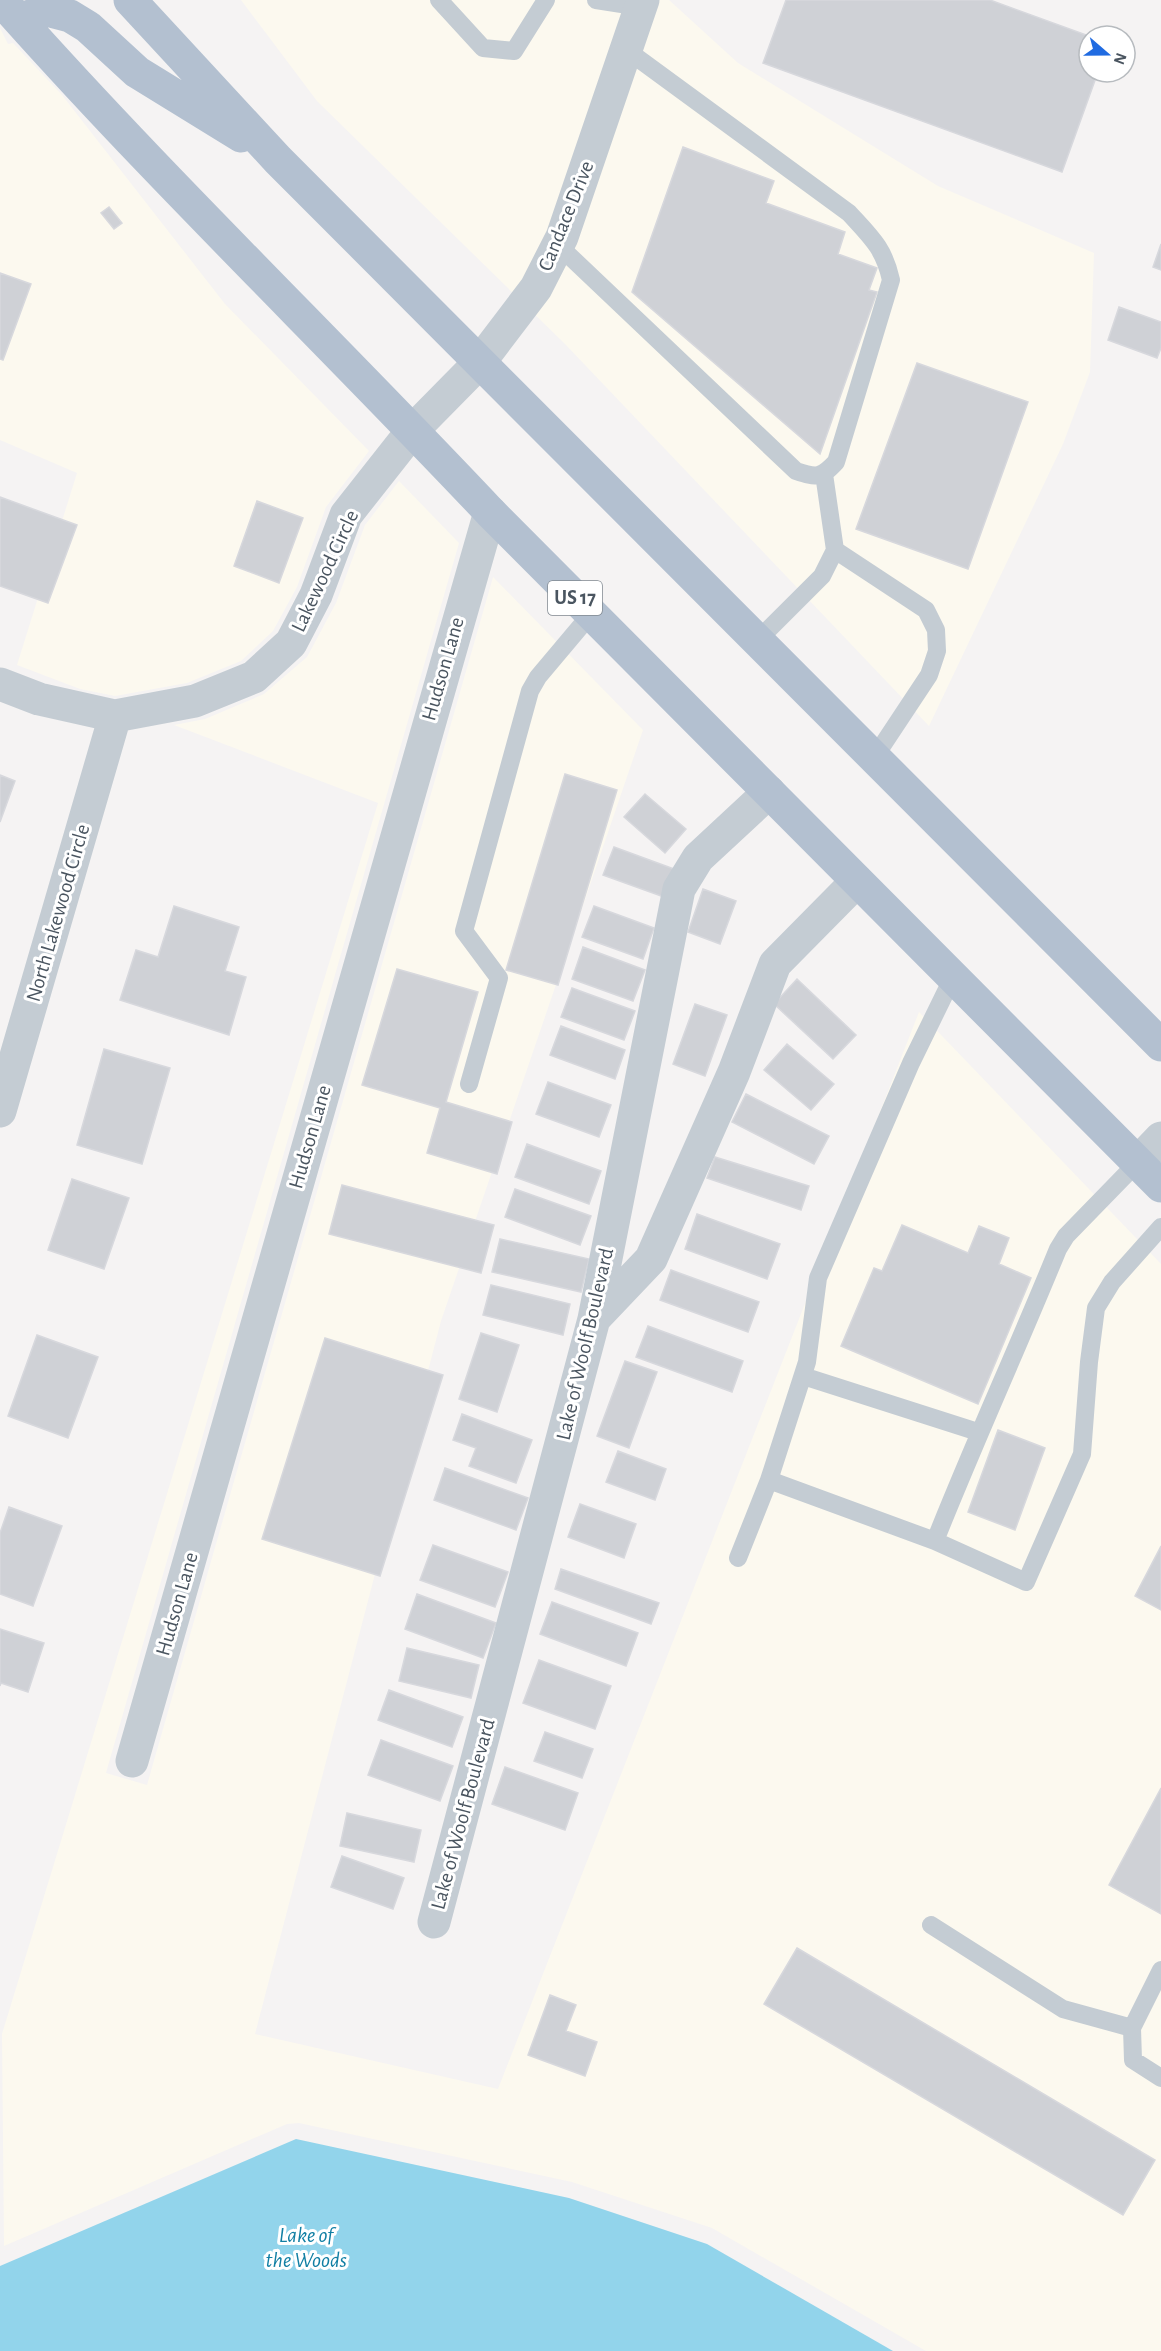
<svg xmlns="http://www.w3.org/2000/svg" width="1161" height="2351" viewBox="0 0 1161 2351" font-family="'Alegreya Sans',sans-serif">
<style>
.commercial{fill:#fcf9ef}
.water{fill:#92d4eb}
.building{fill:#cfd1d6;stroke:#d7d8dd;stroke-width:1.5}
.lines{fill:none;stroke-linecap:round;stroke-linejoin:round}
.lane{stroke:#c4ccd3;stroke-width:18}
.street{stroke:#c4ccd3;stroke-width:33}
.primary{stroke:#b3c0d0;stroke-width:33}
.labels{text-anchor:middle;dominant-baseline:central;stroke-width:6;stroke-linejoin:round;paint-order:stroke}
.shield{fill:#fff;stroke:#808890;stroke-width:1.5}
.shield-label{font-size:20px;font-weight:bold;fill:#4a5560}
.street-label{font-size:21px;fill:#4a5560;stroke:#fff}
.water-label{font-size:22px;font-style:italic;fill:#117fa4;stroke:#fff}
</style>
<rect width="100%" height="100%" fill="#f5f3f3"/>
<!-- commercial -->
<path class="commercial" d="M 241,0 L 669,0 L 738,63 L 938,186 L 1094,253 L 1090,372 L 1063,444 L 929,726 L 565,344 L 317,101 Z
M 0,28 L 8,44 L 13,43 L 62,95 L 225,304 L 369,451 L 326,507 L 297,587 L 273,631 L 241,661 L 187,683 L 115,696 L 80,689 L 17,665 L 77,473 L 0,440 Z
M 399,481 L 459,543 L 106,1773 L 147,1785 L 493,577 L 643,730 L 441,1321 L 255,2034 L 498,2089 L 919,1012 L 1161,1264 L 1161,2351 L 926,2351 L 712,2228 L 572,2182 L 299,2123 L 287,2124 L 4,2246 L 2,2034 L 378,803 L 174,725 L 205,719 L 264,694 L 307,657 L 336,603 L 365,525 Z"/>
<!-- water -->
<path class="water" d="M 296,2139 L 569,2198 L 707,2244 L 893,2351 L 0,2351 L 0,2266 Z"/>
<!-- building -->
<path class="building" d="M 786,0 L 990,0 L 1089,36 L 1089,72 L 1098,72 L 1062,172 L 763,63 Z
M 683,147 L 774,181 L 766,203 L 845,232 L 838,254 L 877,268 L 869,290 L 877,292 L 820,454 L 632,292 Z
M 109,207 L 122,223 L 114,229 L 101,213 Z
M 1161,244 L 1161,270 L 1153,267 Z
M 0,273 L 31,284 L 3,360 L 0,359 Z
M 1119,307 L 1161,322 L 1161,348 L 1157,358 L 1108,340 Z
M 917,363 L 1028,402 L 968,569 L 856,529 Z
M 0,497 L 77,525 L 48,603 L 0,586 Z
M 257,501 L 303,518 L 279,583 L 234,566 Z
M 565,774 L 617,790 L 558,985 L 506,970 Z
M 0,775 L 15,781 L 0,822 Z
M 645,794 L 686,829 L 665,853 L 624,817 Z
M 614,847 L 674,869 L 664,897 L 603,875 Z
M 703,889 L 736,901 L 720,944 L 688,932 Z
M 174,906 L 239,927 L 225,971 L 246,977 L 229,1035 L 120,1000 L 136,950 L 158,957 Z
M 594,906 L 654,928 L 643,959 L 582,937 Z
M 583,947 L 645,970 L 633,1001 L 572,979 Z
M 397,969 L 478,992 L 446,1102 L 512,1122 L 497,1174 L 427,1153 L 440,1108 L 362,1085 Z
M 797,979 L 856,1035 L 833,1059 L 774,1004 Z
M 572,988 L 635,1011 L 624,1040 L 561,1017 Z
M 695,1004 L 727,1015 L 705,1076 L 673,1064 Z
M 561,1026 L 625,1050 L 615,1079 L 550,1055 Z
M 787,1044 L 834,1084 L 811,1110 L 764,1070 Z
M 104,1049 L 170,1068 L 142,1164 L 77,1145 Z
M 548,1082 L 611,1105 L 599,1137 L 536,1114 Z
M 746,1094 L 829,1136 L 814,1164 L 732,1122 Z
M 527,1144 L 601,1171 L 589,1204 L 515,1177 Z
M 715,1157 L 809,1186 L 801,1210 L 707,1178 Z
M 72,1179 L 129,1198 L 104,1269 L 48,1250 Z
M 342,1185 L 494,1225 L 481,1273 L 329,1234 Z
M 515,1189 L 591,1216 L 580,1245 L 505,1217 Z
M 697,1214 L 780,1244 L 767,1279 L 685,1249 Z
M 902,1225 L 968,1253 L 979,1226 L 1009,1238 L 999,1264 L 1031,1278 L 978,1404 L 841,1346 L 874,1268 L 882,1271 Z
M 500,1239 L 589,1259 L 581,1292 L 492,1272 Z
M 671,1270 L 759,1302 L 748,1332 L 660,1300 Z
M 491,1285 L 570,1304 L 563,1335 L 483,1315 Z
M 648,1326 L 743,1361 L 732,1392 L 636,1357 Z
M 481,1333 L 519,1345 L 497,1412 L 459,1399 Z
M 37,1335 L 98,1357 L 68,1438 L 8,1416 Z
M 325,1338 L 443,1375 L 380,1576 L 262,1539 Z
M 625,1361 L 657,1372 L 629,1448 L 597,1436 Z
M 462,1414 L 532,1440 L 516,1483 L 469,1466 L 476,1448 L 453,1440 Z
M 998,1430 L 1045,1448 L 1015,1530 L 968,1512 Z
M 618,1451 L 666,1469 L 655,1500 L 606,1482 Z
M 445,1468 L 528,1498 L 516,1530 L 434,1500 Z
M 580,1504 L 636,1524 L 624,1558 L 568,1537 Z
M 9,1507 L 62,1526 L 33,1606 L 0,1594 L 0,1533 Z
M 433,1545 L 508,1572 L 495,1607 L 420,1580 Z
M 1161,1546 L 1161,1610 L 1135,1596 Z
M 561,1569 L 659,1603 L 651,1624 L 555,1589 Z
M 417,1594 L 496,1623 L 483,1658 L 405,1629 Z
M 552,1602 L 638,1633 L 626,1666 L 540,1634 Z
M 0,1629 L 44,1643 L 28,1692 L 1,1683 L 0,1686 Z
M 407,1648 L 479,1665 L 471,1698 L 399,1681 Z
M 539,1660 L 611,1686 L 595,1729 L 523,1703 Z
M 389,1690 L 463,1717 L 452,1747 L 378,1720 Z
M 545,1732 L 593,1749 L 582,1778 L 534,1761 Z
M 381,1740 L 453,1766 L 440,1801 L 368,1775 Z
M 505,1767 L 578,1793 L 565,1830 L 492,1804 Z
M 1161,1788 L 1161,1914 L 1109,1885 Z
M 347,1813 L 421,1830 L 414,1862 L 340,1846 Z
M 342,1856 L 404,1878 L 393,1909 L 331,1887 Z
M 797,1948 L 1155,2160 L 1123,2215 L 764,2004 Z
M 550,1995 L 576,2005 L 566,2031 L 597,2042 L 585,2076 L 528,2055 Z"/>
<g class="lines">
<!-- lane -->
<path class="lane" d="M 439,0 L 483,48 L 514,51 L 546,0
M 596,0 L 641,7
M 558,245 L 796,471 C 817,478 821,478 836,462 L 891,280 C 884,248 871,237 849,213 L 628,51
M 835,550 L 926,610 L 936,630 L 937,651 L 929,675 L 874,758
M 757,641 L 822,576 L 835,550 L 824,474
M 953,977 L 911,1063 L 818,1278 L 807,1362 L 769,1480 L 935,1541 C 974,1443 1018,1347 1058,1249 L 1066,1236 L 1138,1162
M 469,1084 L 499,978 L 464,931 L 530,691 L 538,677 L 591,614
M 803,1376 L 978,1432
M 935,1541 L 1026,1582 L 1082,1454 L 1089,1362 L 1096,1308 L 1112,1282 L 1161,1227
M 738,1558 L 769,1480
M 931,1925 L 1063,2009 L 1132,2028
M 1161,1970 L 1132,2028 L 1133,2060 L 1161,2078"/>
<!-- street -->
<path class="street" d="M 0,684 L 39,699 L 115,716 L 195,701 L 254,677 L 291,643 L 316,595 L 346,515 L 413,430 L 479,363 L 536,288 L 562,237 L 643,0
M 0,1111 L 115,716
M 1138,1162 L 1161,1138
M 594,1319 L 651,1259 L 734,1072 L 775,964 L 857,881
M 132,1761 L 490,512
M 434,1922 L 594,1319 L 679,889 L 698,858 L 769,792"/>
<!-- primary -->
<path class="primary" d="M 1,0 C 158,177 328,340 490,512 L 1161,1186
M 130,0 L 278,160 L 1161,1045
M 19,20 L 47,10 L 70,16 L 88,27 L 137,72 L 241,136"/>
</g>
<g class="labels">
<!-- shield labels -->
<rect class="shield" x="548" y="581" width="54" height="34" rx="4.5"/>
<g class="shield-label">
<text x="575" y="598">US 17</text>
</g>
<!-- street labels -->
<g class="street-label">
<text transform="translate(566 216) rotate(-68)">Candace Drive</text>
<text transform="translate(325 571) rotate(-65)">Lakewood Circle</text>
<text transform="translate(443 669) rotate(-74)">Hudson Lane</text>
<text transform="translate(58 913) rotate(-74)">North Lakewood Circle</text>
<text transform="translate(310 1137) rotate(-74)">Hudson Lane</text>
<text transform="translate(585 1344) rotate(-77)">Lake of Woolf Boulevard</text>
<text transform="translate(177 1604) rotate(-74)">Hudson Lane</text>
<text transform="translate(463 1814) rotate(-75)">Lake of Woolf Boulevard</text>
</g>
<!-- water labels -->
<g class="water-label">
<text x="306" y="2235">Lake of<tspan x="306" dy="25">the Woods</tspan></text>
</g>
</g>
<!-- north arrow -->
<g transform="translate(1107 54) rotate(110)"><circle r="28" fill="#ffffff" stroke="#b7bbbf" stroke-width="1.5"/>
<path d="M0-4.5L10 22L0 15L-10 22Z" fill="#206be1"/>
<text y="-9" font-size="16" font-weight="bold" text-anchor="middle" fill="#4a5560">N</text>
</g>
</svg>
